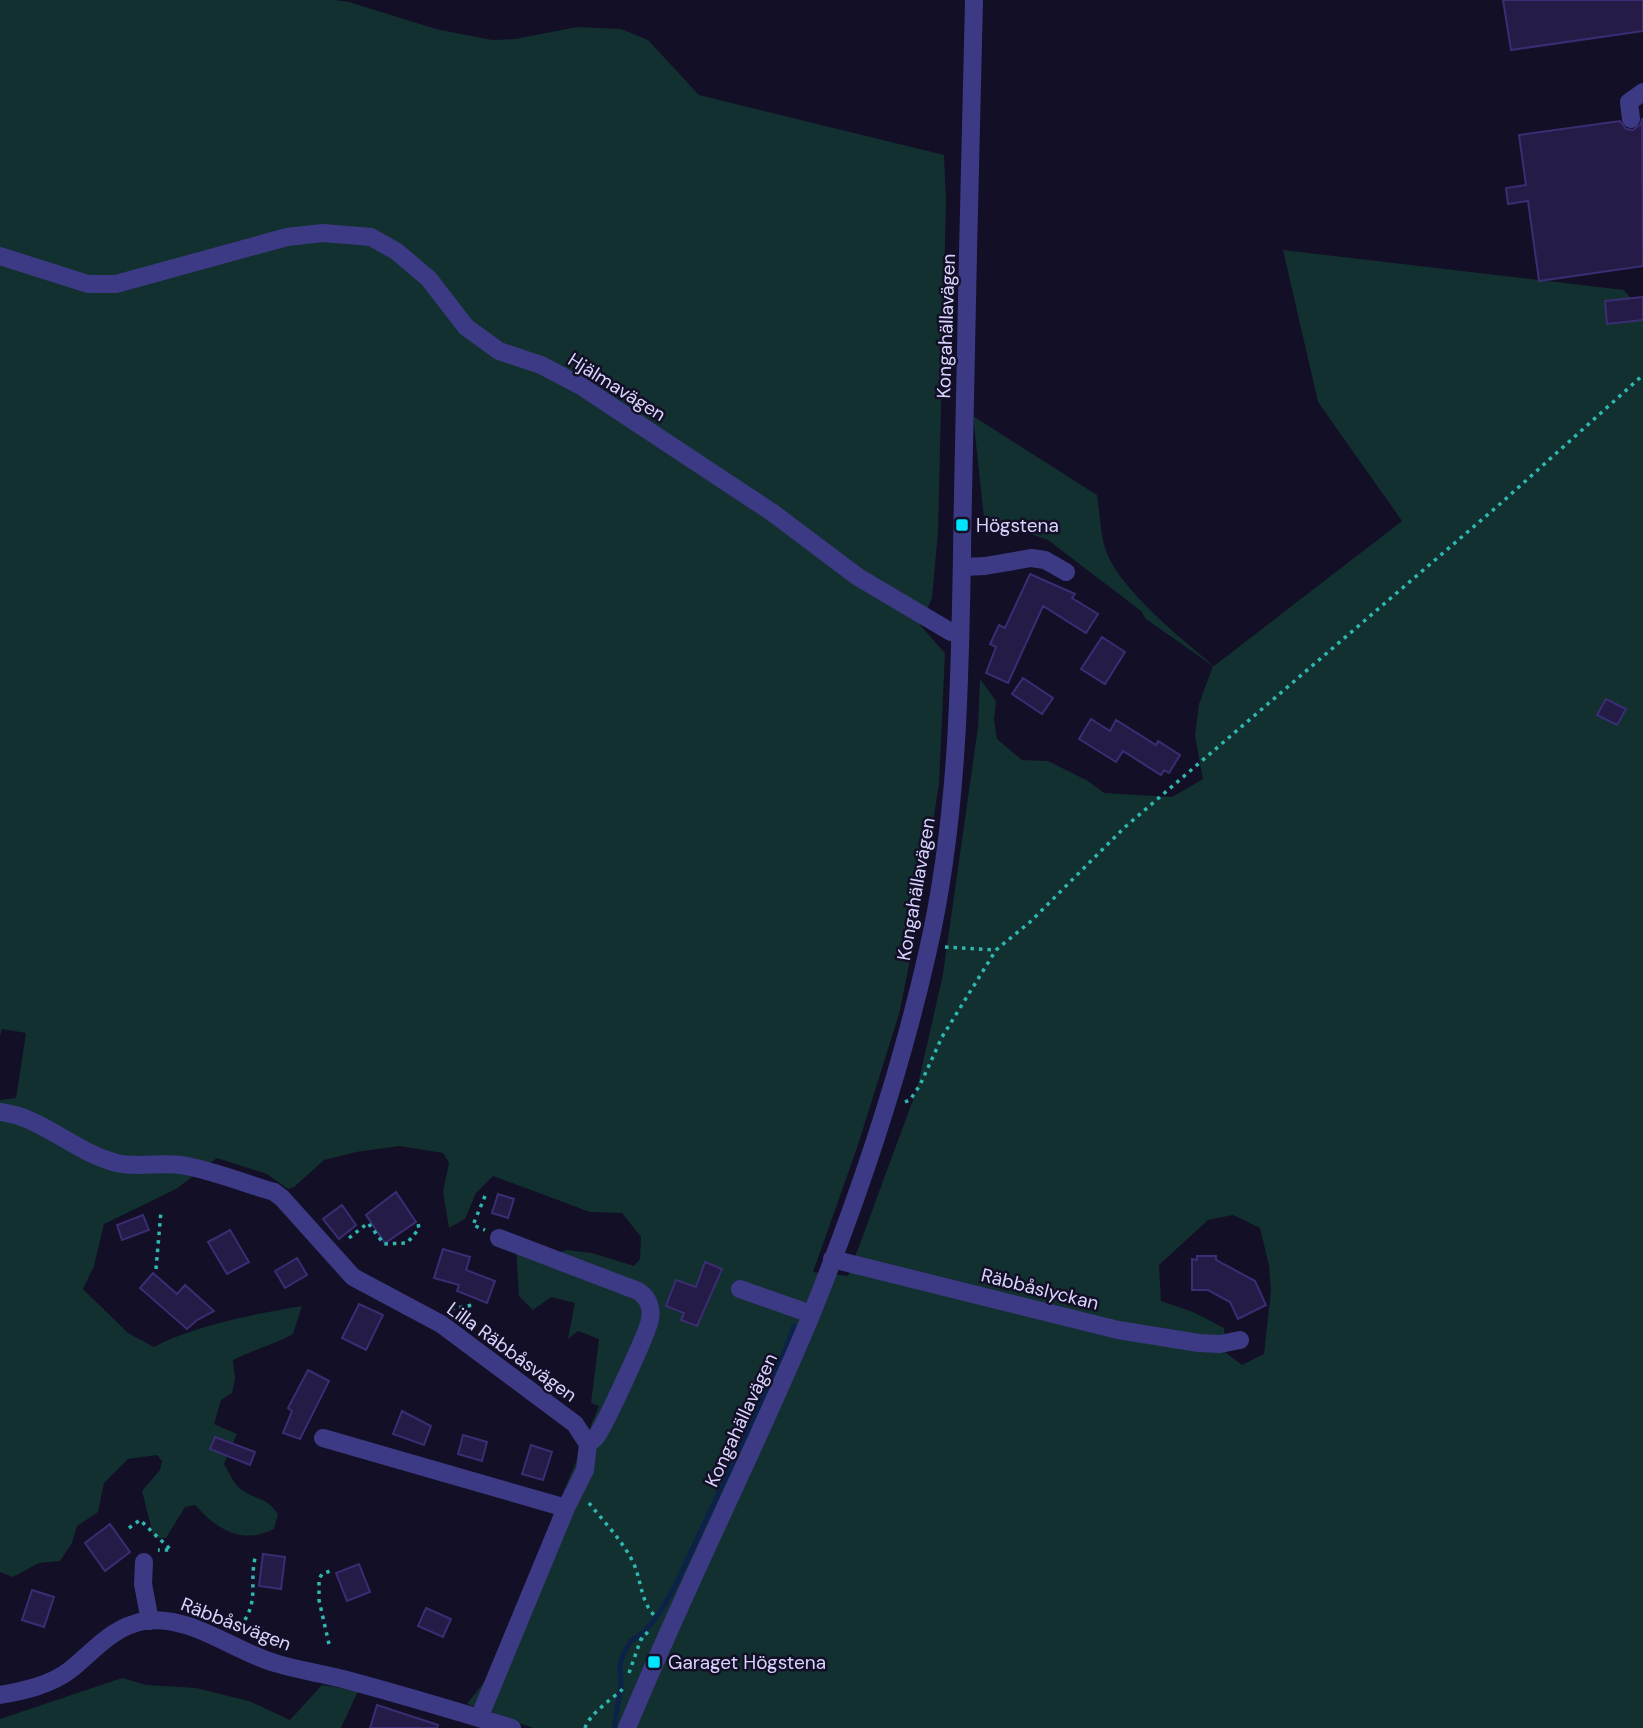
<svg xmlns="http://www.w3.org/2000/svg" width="1643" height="1728" viewBox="0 0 1643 1728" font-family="'DM Sans',sans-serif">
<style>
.green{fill:#12302f;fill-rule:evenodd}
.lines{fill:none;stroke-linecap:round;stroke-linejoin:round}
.stream{stroke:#0c2248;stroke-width:5}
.building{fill:#241b47;stroke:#3b2d73;stroke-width:2}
.path{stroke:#2fb8b0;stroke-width:3.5;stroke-dasharray:3.5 5;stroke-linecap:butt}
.minor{stroke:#3d3a85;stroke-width:18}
.poi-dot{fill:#00e5ff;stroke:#130f26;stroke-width:2.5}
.labels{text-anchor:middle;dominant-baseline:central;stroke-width:5;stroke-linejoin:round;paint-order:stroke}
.street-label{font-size:19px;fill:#d9d4ff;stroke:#130f26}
.poi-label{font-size:19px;fill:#d9d4ff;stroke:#130f26;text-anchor:start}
</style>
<rect width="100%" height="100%" fill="#130f26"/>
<!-- green -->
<path class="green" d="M 0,0 L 335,0 L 349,2 L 436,29 L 492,40 L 515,39 L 577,27 L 621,29 L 648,40 L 699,95 L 944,155 L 946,200 L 938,532 L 932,598 L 920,625 L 945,653 L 939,783 L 918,921 L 899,1014 L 857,1148 L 813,1272 L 848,1276 L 917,1089 L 943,974 L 978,727 L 980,679 L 996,701 L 994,720 L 997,739 L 1022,760 L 1048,761 L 1088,781 L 1104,793 L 1172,797 L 1203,779 L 1195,736 L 1199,704 L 1213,666 L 1146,619 L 1141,611 L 1048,540 L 984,518 L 973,416 L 1097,495 C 1100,513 1100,536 1107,553 C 1121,590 1183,640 1214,666 L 1402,521 L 1318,402 L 1283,250 L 1624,290 L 1643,314 L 1643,1728 L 533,1728 L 467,1704 L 486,1680 L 599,1406 L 591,1403 L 599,1339 L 578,1331 L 568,1339 L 575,1303 L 551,1297 L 533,1310 L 519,1296 L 516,1248 L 553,1254 L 567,1250 L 592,1253 L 634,1266 L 640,1259 L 641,1237 L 622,1213 L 590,1212 L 493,1176 L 476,1193 L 465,1219 L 449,1228 L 443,1192 L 449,1163 L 443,1153 L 400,1146 L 356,1152 L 324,1160 L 294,1187 L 288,1189 L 267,1174 L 217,1158 L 176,1189 L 104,1224 L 94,1266 L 83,1289 L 128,1333 L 154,1347 C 192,1326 259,1313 302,1306 L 293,1334 C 273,1345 253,1350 233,1360 L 235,1379 L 232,1393 L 221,1400 L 214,1424 L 237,1434 L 224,1464 C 230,1474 234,1486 245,1492 C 261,1502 265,1496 278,1514 L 274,1529 C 241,1545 218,1530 195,1505 L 185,1507 L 166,1538 L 154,1538 L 142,1491 L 160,1470 L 162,1461 L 157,1455 L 128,1459 L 104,1483 L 98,1512 L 77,1526 L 72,1543 L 60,1561 L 39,1563 L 13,1577 L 0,1572 L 0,1100 L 16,1098 L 26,1033 L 2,1029 L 0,1036 ZM 1233,1215 L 1260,1228 L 1269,1266 L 1271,1290 L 1264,1354 L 1242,1365 L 1226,1353 L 1224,1328 L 1193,1312 L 1161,1301 L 1159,1265 L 1208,1220 Z
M 122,1678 L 146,1685 L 196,1688 L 249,1701 L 290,1720 L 322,1685 L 358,1691 L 341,1728 L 0,1728 L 0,1719 Z"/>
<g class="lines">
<!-- stream -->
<path class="stream" d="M 614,1728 L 621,1686 L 620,1664 L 624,1653 L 631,1641 L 645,1631 L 659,1614 L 675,1586 L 783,1356 L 794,1326"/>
</g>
<!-- building -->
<path class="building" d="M 1503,0 L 1643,0 L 1643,31 L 1511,50 Z
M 1642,118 L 1643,266 L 1539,281 L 1528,201 L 1508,204 L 1506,188 L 1526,185 L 1519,135 L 1620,121 L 1626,129 L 1633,130 L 1641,124 Z
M 1643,297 L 1643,320 L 1607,324 L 1605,301 Z
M 1030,574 L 1075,594 L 1072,598 L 1098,614 L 1086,633 L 1043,606 L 1008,683 L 986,673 L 996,647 L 990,644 L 999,625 L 1005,628 Z
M 1102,637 L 1125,652 L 1105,684 L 1081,669 Z
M 1023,678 L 1053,698 L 1042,714 L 1012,694 Z
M 1606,699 L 1626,709 L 1617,725 L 1597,715 Z
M 1091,719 L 1110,731 L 1116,720 L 1156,745 L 1158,741 L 1180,755 L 1169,773 L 1164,770 L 1161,775 L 1123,751 L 1116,762 L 1079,739 Z
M 396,1192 L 416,1222 L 385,1243 L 366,1215 Z
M 498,1194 L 514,1199 L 508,1218 L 492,1213 Z
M 342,1205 L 356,1225 L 339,1239 L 323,1219 Z
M 143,1215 L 149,1230 L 122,1240 L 117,1225 Z
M 230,1230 L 249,1262 L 227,1274 L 208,1242 Z
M 443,1249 L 470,1257 L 466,1270 L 495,1281 L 487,1303 L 457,1291 L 459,1285 L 434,1278 Z
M 1197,1256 L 1216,1256 L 1216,1260 L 1255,1281 L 1266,1305 L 1238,1319 L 1230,1302 L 1208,1290 L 1192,1290 L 1192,1259 L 1197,1260 Z
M 297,1258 L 307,1275 L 285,1288 L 275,1271 Z
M 705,1262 L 722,1269 L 697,1326 L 681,1320 L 684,1313 L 666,1306 L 676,1280 L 696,1287 Z
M 153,1273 L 177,1294 L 185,1285 L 214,1311 L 197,1320 L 187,1329 L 140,1288 Z
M 359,1304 L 383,1315 L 366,1350 L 342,1338 Z
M 308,1370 L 329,1381 L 300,1439 L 283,1433 L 292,1411 L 288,1408 Z
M 402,1411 L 431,1426 L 424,1445 L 393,1434 Z
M 463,1435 L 487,1442 L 482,1461 L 458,1454 Z
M 215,1437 L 255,1452 L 250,1465 L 210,1449 Z
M 531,1445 L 552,1452 L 543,1480 L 522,1474 Z
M 110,1524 L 130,1552 L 105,1571 L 85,1543 Z
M 263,1554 L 285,1557 L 281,1589 L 259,1586 Z
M 359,1564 L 370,1592 L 347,1601 L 336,1573 Z
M 32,1590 L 54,1597 L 44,1627 L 22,1620 Z
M 426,1608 L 451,1619 L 443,1637 L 418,1626 Z
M 377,1705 L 438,1725 L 437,1728 L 370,1728 Z"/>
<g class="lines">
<!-- path -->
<path class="path" d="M 945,947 L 996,950
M 905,1102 L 910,1100 L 920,1085 L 942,1037 L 996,950 L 1030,922 L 1125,827 L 1500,504 L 1643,375
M 485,1196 L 473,1225 L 485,1230
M 349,1238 L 368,1223 L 384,1244 L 407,1243 L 419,1229 L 418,1223
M 156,1269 L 161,1211
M 451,1309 L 473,1305
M 589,1503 C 604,1522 622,1540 633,1562 C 642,1581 640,1603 657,1618
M 129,1528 L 140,1520 L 171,1550 L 158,1550
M 240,1627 C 260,1601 249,1586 255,1558
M 643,1640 L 641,1639 L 648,1632
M 329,1644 L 319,1600 L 319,1579 L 322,1574 L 333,1570
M 629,1673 L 641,1639
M 585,1728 C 590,1713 611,1700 624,1688"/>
<!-- minor -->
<path class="minor" d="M 1631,119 L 1629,102 L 1643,92
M 0,256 L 88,284 L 116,284 L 287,237 L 323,233 L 371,237 L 396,251 L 429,279 L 466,327 L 499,351 L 541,365 L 581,386 L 773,513 L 858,577 L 951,632 L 960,632
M 962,567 L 985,566 L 1031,558 L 1045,560 L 1066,572
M 0,1112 C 43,1117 75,1153 117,1163 C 137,1168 160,1162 181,1165 C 212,1170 243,1183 274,1192 L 282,1198 L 353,1277 L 441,1324 L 575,1424 L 588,1444 L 585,1470 L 566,1508 L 479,1718
M 499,1238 L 638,1291 C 648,1297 652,1307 650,1319 C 649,1330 604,1427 596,1437 C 594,1440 590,1442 588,1444
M 832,1259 L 1118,1330 L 1199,1343 L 1220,1344 L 1240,1340
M 740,1289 L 811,1314
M 323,1438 L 566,1508
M 144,1562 L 143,1584 L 150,1621
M 0,1695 C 23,1691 51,1685 70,1670 C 94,1651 112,1627 144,1621 C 190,1614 233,1651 275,1663 C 297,1670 320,1673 343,1679 C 399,1694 456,1711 512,1728
M 627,1728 C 684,1590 752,1456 810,1318 C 858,1199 900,1075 928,950 C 962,801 960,646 963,494 C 966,329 970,165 974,0"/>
</g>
<!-- markers -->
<g class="poi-dot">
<rect x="955" y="518" width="14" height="14" rx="3.5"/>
<rect x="647" y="1655" width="14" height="14" rx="3.5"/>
</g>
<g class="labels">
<!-- street labels -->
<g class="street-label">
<text transform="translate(946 326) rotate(-88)">Kongahällavägen</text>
<text transform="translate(617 387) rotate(32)">Hjälmavägen</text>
<text transform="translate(916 889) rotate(-80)">Kongahällavägen</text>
<text transform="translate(1040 1289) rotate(14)">Räbbåslyckan</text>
<text transform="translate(512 1352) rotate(36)">Lilla Räbbåsvägen</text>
<text transform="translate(741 1420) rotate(-65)">Kongahällavägen</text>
<text transform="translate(236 1624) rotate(21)">Räbbåsvägen</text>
</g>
<!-- poi labels -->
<g class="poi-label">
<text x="976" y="525">Högstena</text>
<text x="668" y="1662">Garaget Högstena</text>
</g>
</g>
</svg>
